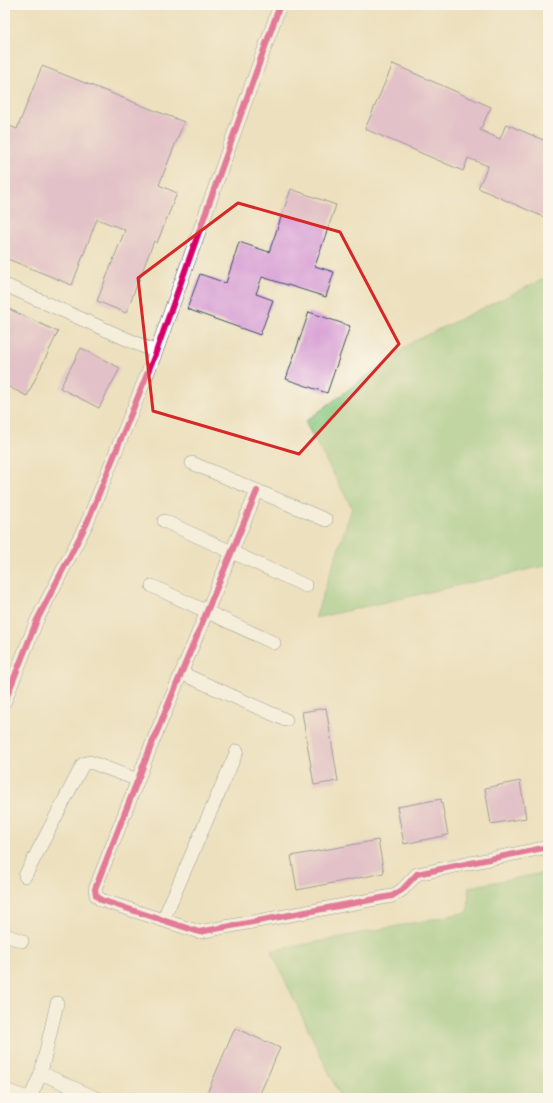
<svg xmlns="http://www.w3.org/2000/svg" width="553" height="1103" viewBox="0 0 553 1103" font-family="'Gochi Hand',sans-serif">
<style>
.green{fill:#89c87f;stroke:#527c6e}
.building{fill:#d69bd4}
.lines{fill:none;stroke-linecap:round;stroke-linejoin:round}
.street-casing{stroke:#3a4a6c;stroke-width:14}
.street{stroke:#fff;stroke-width:13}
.cycleway-casing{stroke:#fbf7ec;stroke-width:8}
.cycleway{stroke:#d6006c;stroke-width:6}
.marked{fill:none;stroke:#d62828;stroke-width:3;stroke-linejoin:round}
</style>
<rect width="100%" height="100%" fill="#fbf7ec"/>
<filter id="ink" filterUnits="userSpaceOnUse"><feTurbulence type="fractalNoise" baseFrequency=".025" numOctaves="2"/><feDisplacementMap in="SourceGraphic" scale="8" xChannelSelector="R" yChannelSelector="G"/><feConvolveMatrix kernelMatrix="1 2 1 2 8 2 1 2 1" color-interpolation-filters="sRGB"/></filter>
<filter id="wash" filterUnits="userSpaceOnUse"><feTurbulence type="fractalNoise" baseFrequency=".012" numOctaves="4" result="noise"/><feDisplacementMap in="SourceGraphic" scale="16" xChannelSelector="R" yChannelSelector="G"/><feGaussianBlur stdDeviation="0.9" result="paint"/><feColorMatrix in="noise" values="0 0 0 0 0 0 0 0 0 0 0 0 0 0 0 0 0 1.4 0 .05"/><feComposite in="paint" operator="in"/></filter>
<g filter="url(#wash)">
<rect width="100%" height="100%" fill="#ece0be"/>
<!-- green -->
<path class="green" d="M 548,277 L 548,565 L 315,618 L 352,508 L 305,422 L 414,341 Z
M 548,872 L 548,1098 L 341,1098 L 271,951 L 468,912 L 469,887 Z"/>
<g id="blocks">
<!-- building -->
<path class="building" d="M 393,64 L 491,107 L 480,130 L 500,139 L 506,124 L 548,142 L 548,219 L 478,188 L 488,166 L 468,158 L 463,171 L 365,129 Z
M 42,66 L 184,122 L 159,185 L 177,193 L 157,243 L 154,241 L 126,313 L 97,301 L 125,230 L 97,219 L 72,285 L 5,258 L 5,124 L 17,129 Z
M 291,189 L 336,205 L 315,266 L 334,272 L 326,297 L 262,277 L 256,294 L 273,300 L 260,335 L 187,309 L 200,274 L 226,283 L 239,242 L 269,252 Z
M 5,307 L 58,332 L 27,396 L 5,385 Z
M 309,312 L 350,326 L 327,393 L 286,379 Z
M 81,348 L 120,368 L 99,408 L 60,388 Z
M 326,708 L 338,781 L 314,785 L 302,712 Z
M 520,781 L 526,818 L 491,824 L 485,788 Z
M 441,799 L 448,835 L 404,844 L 397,807 Z
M 378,840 L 384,873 L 297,890 L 291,856 Z
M 235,1028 L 280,1048 L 258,1098 L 205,1098 Z"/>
</g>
</g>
<g filter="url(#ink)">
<use href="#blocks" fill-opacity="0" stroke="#3a4a6c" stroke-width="1"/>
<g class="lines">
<defs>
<path id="street" d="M 5,285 L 156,352
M 192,463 L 326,520
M 257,491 L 151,746 L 95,889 L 96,895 L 101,900 L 199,932 L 392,896 L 402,890 L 417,874 L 548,847
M 164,521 L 306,586
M 152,586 L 274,643
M 181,673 L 286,720
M 5,701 L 37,620 L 87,523 L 156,352 L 280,5
M 25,876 L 83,764 L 90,762 L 138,780
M 163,920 L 237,751
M 5,935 L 22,941
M 41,1073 L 96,1098
M 5,1090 L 28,1098
M 30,1098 L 41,1073 L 57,1003"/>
</defs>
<!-- street casing -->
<use href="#street" class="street-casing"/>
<!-- street -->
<use href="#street" class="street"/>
<defs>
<path id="cycleway" d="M 257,491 L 151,746 L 95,889 L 96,895 L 101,900 L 199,932 L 392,896 L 402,890 L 417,874 L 548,847
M 5,701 L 37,620 L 87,523 L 156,352 L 280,5"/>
</defs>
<!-- cycleway casing -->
<use href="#cycleway" class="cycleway-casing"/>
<!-- cycleway -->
<use href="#cycleway" class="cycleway"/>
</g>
</g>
<!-- marked area -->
<path d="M0 0H553V1103H0ZM 238,203 L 340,232 L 399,344 L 299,454 L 153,411 L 138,278 Z" fill="#ece0be" fill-opacity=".55" fill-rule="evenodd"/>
<path class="marked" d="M 238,203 L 340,232 L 399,344 L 299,454 L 153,411 L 138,278 Z"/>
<!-- margin -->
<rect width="553" height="1103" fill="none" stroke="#fbf7ec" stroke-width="20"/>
</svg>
